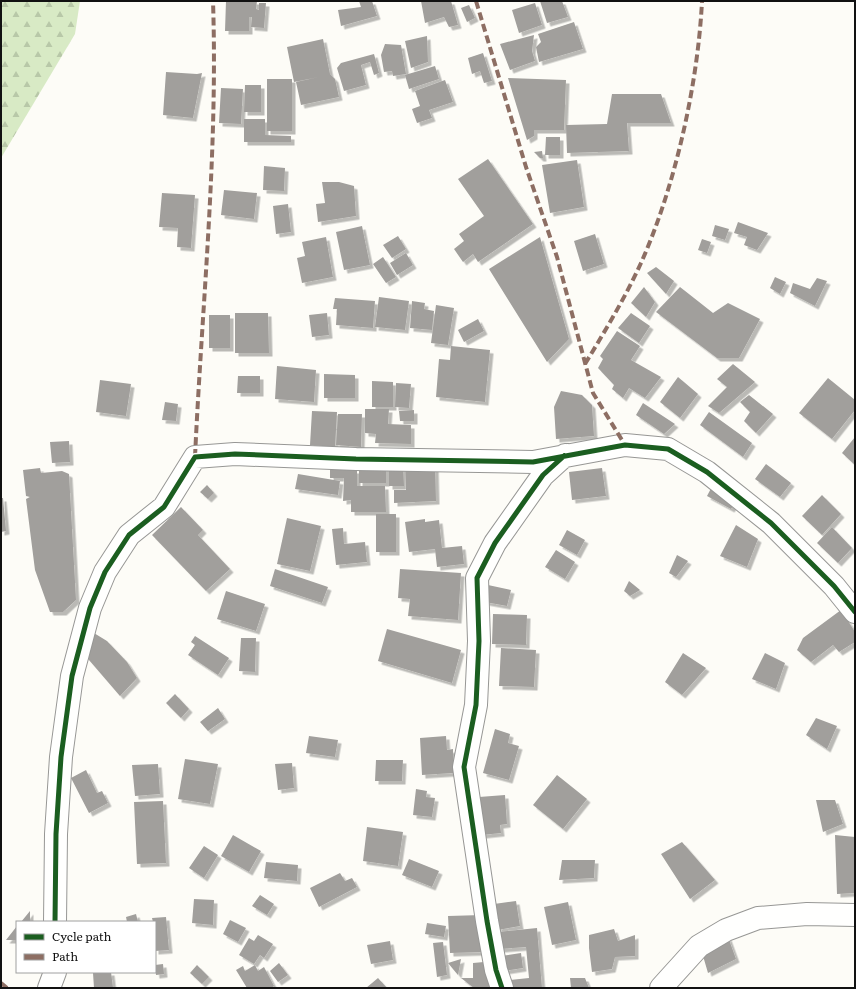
<svg xmlns="http://www.w3.org/2000/svg" width="856" height="989" viewBox="0 0 856 989" font-family="Literata,serif">
<defs>
<pattern id="forest-firs" width="22" height="20" patternUnits="userSpaceOnUse"><rect width="22" height="20" fill="#d8eac5"/><path d="M5 1l3.5 6h-7zM16 11l3.5 6h-7z" fill="#b8c8a8"/></pattern>
<filter id="shadow"><feDropShadow dx="3.5" dy="3.5" stdDeviation="0" flood-color="#0004"/></filter>
</defs>
<rect width="100%" height="100%" fill="#fdfcf7"/>
<path fill="url(#forest-firs)" d="M1,1h79l-5,33 -74,124z"/>
<path fill="#a19f9c" filter="url(#shadow)" d="M226,1h31l-1,8 3,1v-7h7l-2,25 -13,-1 1,-10h-3v14h-24z
M359,1h13l5,15 -36,10 -3,-16 23,-3z
M421,1h30l7,24 -9,2 -5,-10 -19,6z
M540,1h22l6,16 -21,6z
M535,3l7,22 -23,8 -7,-23z
M469,5l6,13 -8,4 -6,-14z
M574,22l9,27 -44,13 -3,-15 5,-5 -3,-8z
M534,35l-2,16 3,10 -25,9 -10,-26z
M427,36l1,26 -17,6 -6,-27z
M323,39l7,35 5,5 4,18 -38,8 -5,-23 23,-5 -25,5 -7,-35z
M385,44l16,1 5,29 -13,2 -1,-5 -8,1 -3,-17z
M483,53l9,28 -8,2 -4,-12 -8,3 -4,-16z
M374,54l5,19 -5,2 -4,-13 -9,3 5,20 -22,6 -7,-23 4,-5z
M435,66l4,13 -30,10 -4,-14z
M166,72l31,2 5,-1 -9,45 -30,-3z
M508,78l58,2 -2,50h-30v6l-7,4z
M267,79h25v52h-25z
M445,80l8,22 -24,8 3,8 -15,5 -5,-14 8,-3 -5,-15z
M245,85h16v27h-17z
M221,88l22,1 -2,35 -22,-1z
M612,94h49l10,29h-44l2,28 -62,2 -1,-28 41,-1z
M244,119h21v16l26,1v6h-47z
M546,137h14v18h-15z
M542,151l1,7h-3l-6,-6z
M488,159l45,65 -55,38 -5,-8 -10,8 -9,-13 10,-8 -5,-7 25,-18 -26,-37z
M577,160l7,47 -34,6 -8,-48z
M264,166l21,2 -1,23 -21,-1z
M322,182h17l15,4 2,30 -38,6 -2,-18 9,-1z
M224,190l33,3 -3,26 -33,-4z
M162,193l33,2 -4,53 -14,-1 1,-19 -19,-1z
M288,204l3,28 -15,2 -3,-28z
M738,222l30,11 -11,17 -13,-5 3,-8 -13,-4z
M715,225l14,4 -4,11 -13,-4z
M362,226l8,39 -26,5 -8,-38z
M595,234l9,30 -21,7 -9,-30z
M398,236l8,13 -14,9 -9,-13z
M326,237l7,40 -31,6 -5,-25 8,-2 -3,-14z
M540,237l29,102 -22,23 -58,-93z
M702,239l9,3 -4,11 -9,-3z
M406,253l7,12 -16,10 -7,-12z
M383,257l13,20 -10,6 -13,-19z
M656,267l18,14 -8,13 -19,-21z
M775,277l11,5 -6,12 -10,-6z
M817,278l10,3 -12,25 -25,-13 3,-10 17,6z
M644,287l11,15 -9,15 -15,-14z
M680,287l33,26 15,-10 32,16 -21,39h-22l-61,-46z
M379,297l30,4 -4,29 -30,-3z
M335,298l40,3 -2,27 -37,-3 1,-16h-4z
M412,301l13,2 -1,6 10,2 -2,19 -22,-2z
M436,305l18,3 -6,37 -17,-2z
M235,313h33l1,40h-34z
M327,313l2,22 -17,2 -3,-22z
M631,313l19,13 -11,17 -21,-15z
M209,315h21v33h-21z
M478,319l6,12 -20,11 -6,-12z
M617,331l23,15 -9,14 30,17 -16,21 -16,-10 -6,10 -11,-9 2,-4 -16,-17 5,-9 -3,-3z
M451,346l39,4 -5,52 -49,-5 3,-38 11,1z
M733,364l22,18 -36,31 -11,-7 19,-19 -10,-8z
M277,366l39,4 -2,32 -39,-3z
M324,374l31,1v23h-31z
M238,376h22v17h-23z
M678,377l20,17 -18,24 -20,-16z
M828,378l27,22v10l-23,29 -33,-26z
M100,380l31,4 -5,32 -30,-4z
M372,381l21,1v25h-21z
M396,383l15,1 -2,24 -14,-1z
M561,391l21,4 10,10 2,31 -38,3 -2,-32z
M749,395l24,19 -17,19 -12,-12 6,-9 -10,-10z
M165,402l13,2 -2,17 -14,-1z
M643,403l32,21 -11,10 -28,-19z
M365,409h24l-1,15 23,1v19l-36,-1 1,-9 -11,-1z
M414,410v11h-14l-1,-10z
M312,411l25,1 -2,35 -25,-2z
M709,412l43,31 -9,14 -43,-32z
M338,414h24l-1,33 -25,-2z
M855,437v28l-13,-12z
M69,441l1,21 -18,1 -2,-21z
M435,461l1,40 -42,2v-13h12l-1,-28z
M389,462h14l1,24h-15z
M386,463v20h-27v-14z
M330,464h20v6h7v16h28l1,26h-35v-12l-8,1 1,-23h-14z
M766,464l25,19 -11,14 -25,-18z
M40,468l1,5 21,-2 7,3 7,126 -13,12h-13l-15,-42 -9,-71 4,-2 -4,-1 -3,-26z
M602,468l4,28 -34,4 -3,-28z
M298,474l42,7 -2,14 -43,-6z
M716,479l21,21 -6,9 -24,-13z
M207,485l7,8 -6,6 -8,-7z
M822,495l19,19 -19,21 -20,-19z
M1,498h2l3,33 -5,1z
M181,507l22,23 -5,5 32,34 -24,22 -54,-56z
M376,514h20v38h-20z
M287,518l34,8 -11,45 -33,-7z
M425,519v3l14,-2 3,28 20,-2 2,18 -27,3 -2,-18 -26,3 -4,-30z
M736,525l22,14 -11,28 -27,-11z
M832,527l20,21 -14,15 -21,-20z
M343,528l1,16 21,-2 2,20 -31,3 -4,-36z
M567,530l18,10 -8,15 -18,-10z
M556,550l19,12 -10,17 -20,-12z
M677,555l11,6 -12,16 -7,-4z
M275,569l53,18 -6,16 -52,-17z
M400,569l61,4 -3,47 -50,-4 2,-17 -12,-1z
M629,581l11,9 -10,6 -6,-5z
M488,585l23,5 -4,16 -22,-4z
M226,591l39,13 -9,27 -39,-12z
M841,610l14,22v10l-16,10 -6,-7 -22,17 -14,-12 6,-12z
M493,614l34,1 -1,30 -34,-1z
M387,629l74,21 -9,33 -74,-22z
M89,630l18,11 20,21 10,16 -17,18 -37,-43z
M195,636l34,22 -11,17 -30,-20 7,-10 -4,-3z
M241,638h15l-1,34 -16,-1z
M501,648l35,2 -2,37 -35,-1z
M683,653l23,15 -24,27 -17,-13z
M765,653l20,10 -9,26 -24,-10z
M175,694l14,15 -8,9 -15,-15z
M218,708l7,11 -17,12 -8,-9z
M816,718l21,8 -10,23 -21,-14z
M495,729l15,5 -2,9 11,3 -10,34 -26,-7z
M309,736l29,4 -3,17 -29,-4z
M446,736l1,14 6,-1v24l-31,2 -2,-37z
M185,759l33,5 -8,40 -32,-5z
M376,760h27l-1,21h-27z
M292,763l2,25 -16,2 -3,-26z
M158,764l2,30 -25,2 -3,-31z
M86,770l11,23 5,-2 6,12 -19,10 -18,-35z
M557,775l30,24 -24,30 -30,-24z
M416,789l11,2 -1,6 9,1 -3,19 -19,-2z
M505,795l2,29 -7,1 1,8 -19,2 -3,-38z
M816,800h19l8,24 -20,8z
M163,801l3,62 -29,1 -3,-62z
M367,827l36,5 -5,34 -35,-5z
M233,835l28,16 -12,21 -28,-16z
M835,835l20,2v56l-18,1z
M682,842l33,38 -25,19 -29,-45z
M204,846l14,9 -14,23 -15,-10z
M409,859l30,12 -7,16 -30,-12z
M562,860h33l-1,18 -35,2z
M266,862l32,3 -1,16 -33,-3z
M340,873l5,8 7,-3 5,9 -38,20 -9,-19z
M260,895l14,9 -7,11 -15,-9z
M194,899l20,1 -1,25 -21,-2z
M516,901l4,25 -22,4 -4,-26z
M568,902l8,38 -24,5 -8,-38z
M30,911v11h-9z
M136,914l2,8h-11l-1,-5z
M482,915l1,37 -33,1 -2,-37z
M166,917l3,33 -14,1v-29h-2l-1,-4z
M230,920l16,8 -8,14 -15,-8z
M427,923l19,3 -2,11 -19,-3z
M17,926v14h-11z
M537,928l5,60h-32v-8l19,-2 -3,-31 -26,2 -2,-17z
M614,929l4,12 17,-6v21l-20,1 -3,12 -20,3 -3,-24v-13z
M258,935l15,9 -9,14 -4,-3 -6,9 -15,-9 10,-17 5,3z
M728,937l8,22 -28,14 -7,-24z
M390,941l3,19 -22,4 -4,-19z
M443,942l4,33 -10,2 -4,-34z
M521,953l2,15 -19,3 -3,-15z
M461,959l-3,16 -10,-12z
M484,962l7,26h-17l-13,-10h12v-15z
M279,963l9,12 -10,7 -8,-11z
M163,964l1,10 -8,1 -1,-10z
M197,965l12,12 -7,7 -12,-11z
M255,965l3,6 6,-4 10,19 -3,2h-24l-11,-18 7,-4 2,5z
M111,972l2,16h-19l-1,-15z
M378,978l9,10h-21z
M570,978h15l4,10h-18z"/>
<g fill="none" stroke-linecap="round" stroke-linejoin="round">
<g stroke="#979795" stroke-width="24">
<path id="minor" d="M55,922l1,-88 5,-77 11,-81 18,-68 15,-36 24,-37 35,-28 31,-50 40,-3 121,5 177,3 92,-17 43,4 39,23 64,51 63,63 21,26
M49,988l6,-16
M502,988l-6,-18 -9,-49 -23,-154 12,-62 3,-64 -2,-63 18,-35 48,-68 22,-20
M661,988l38,-42 27,-16 32,-12 49,-4 48,1"/>
</g>
<use href="#minor" stroke="#fffffe" stroke-width="22"/>
<path stroke="#8d6e63" stroke-width="4" stroke-dasharray="8 4" stroke-linecap="butt" d="M476,1l50,166 31,90 36,136 32,52
M585,364c20,-33 40,-66 56,-101 34,-76 57,-179 61,-262
M195,457c7,-152 23,-304 18,-456
M1,983l6,5"/>
<g stroke="#fff" stroke-width="8">
<path id="cycleway" d="M55,922l1,-88 5,-77 11,-81 18,-68 15,-36 24,-37 35,-28 31,-50 40,-3 121,5 177,3 92,-17 43,4 39,23 64,51 63,63 21,26
M502,988l-6,-18 -9,-49 -23,-154 12,-62 3,-64 -2,-63 18,-35 48,-68 21,-19"/>
</g>
<use href="#cycleway" stroke="#1b5e20" stroke-width="5"/>
</g>
<rect width="856" height="989" fill="none" stroke="#111111" stroke-width="4"/>
<rect x="16" y="921" width="140" height="52" fill="#ffffff" stroke="#a0a0a0"/>
<rect x="24" y="934" width="20" height="6" fill="#1b5e20" stroke="#a0a0a0"/>
<text x="52" y="941" font-size="12" fill="#111111">Cycle path</text>
<rect x="24" y="954" width="20" height="6" fill="#8d6e63" stroke="#a0a0a0"/>
<text x="52" y="961" font-size="12" fill="#111111">Path</text>
</svg>
